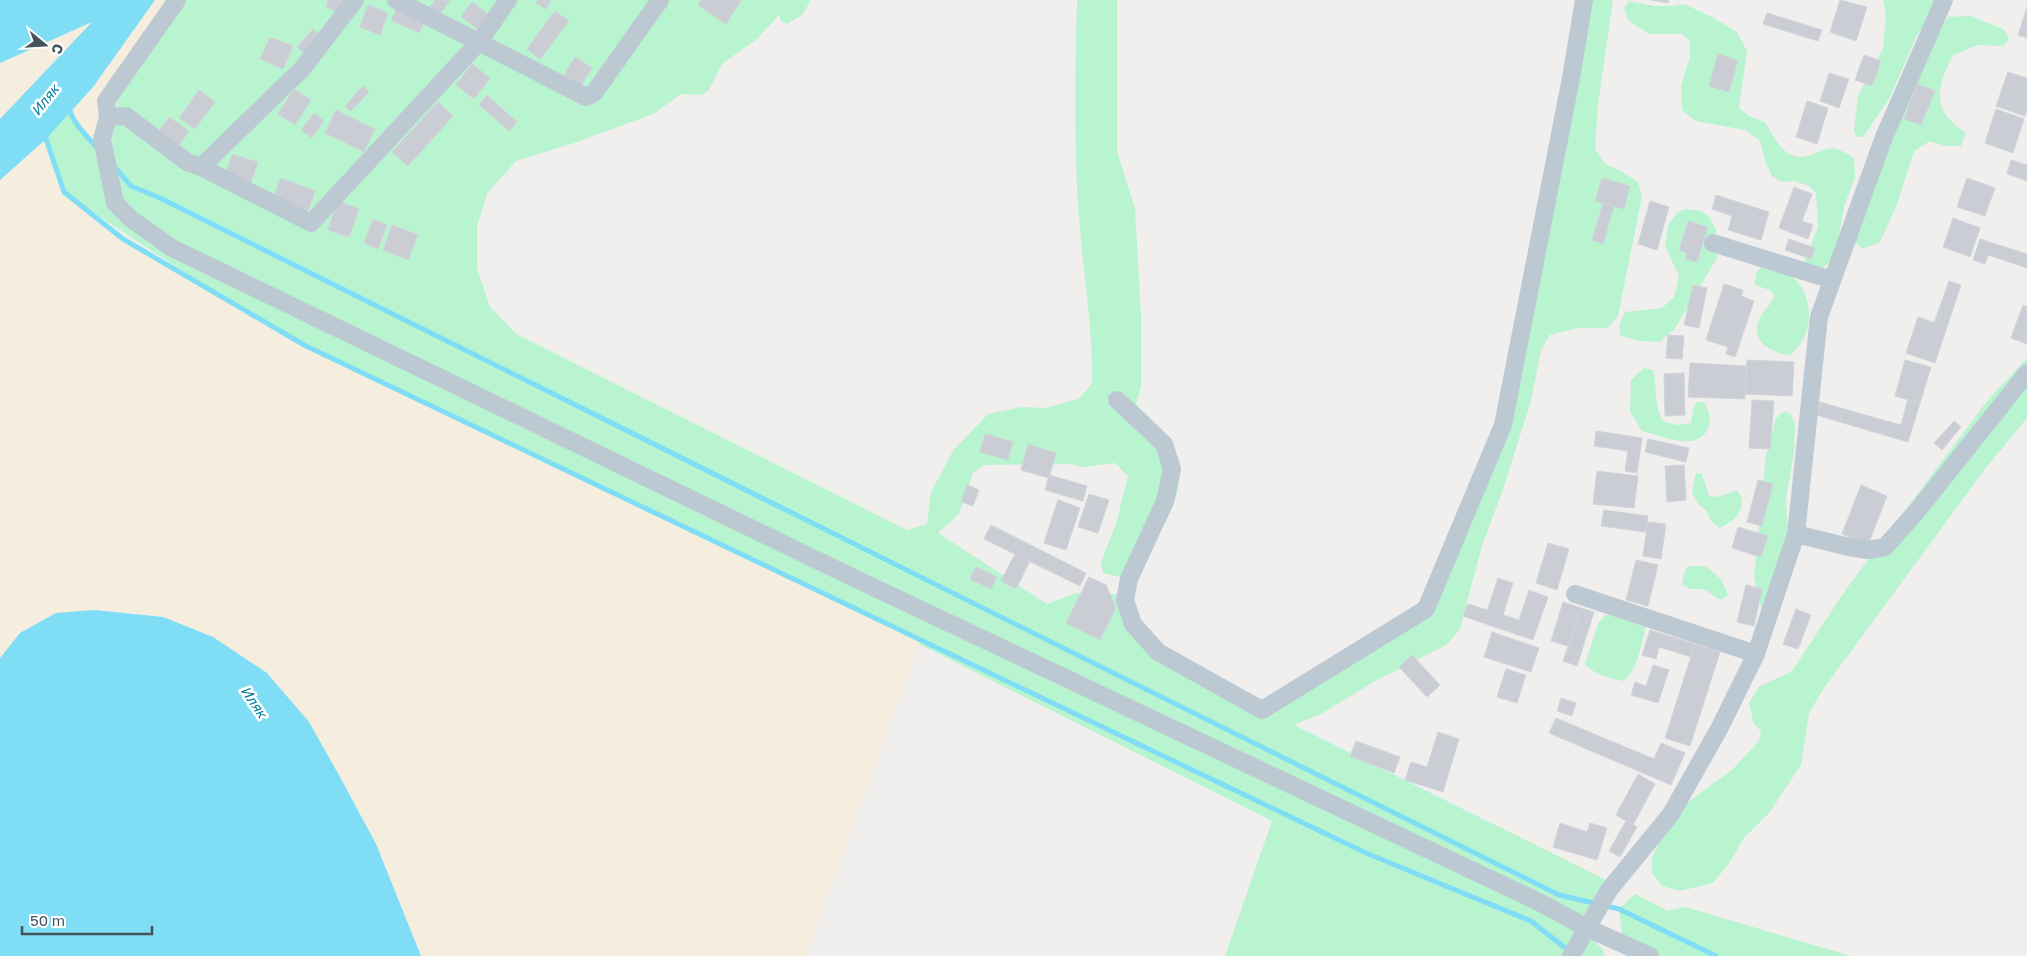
<svg xmlns="http://www.w3.org/2000/svg" width="2027" height="956" viewBox="0 0 2027 956" font-family="'Golos Text',sans-serif">
<rect width="100%" height="100%" fill="#f1eeee"/>
<path fill="#b7f4cf" d="M178,0h633l-9,15 -15,9 -6,-3 -2,-6 -22,24 -35,25 -13,26 -8,5 -20,-1 -28,20 -76,28 -61,19 -28,31 -11,34v42l13,39 26,27 391,196 20,-6 4,-32 22,-41 35,-37 33,-7 24,1 33,-9 14,-15c1,-60 -10,-119 -14,-178 -4,-69 -3,-137 -1,-206h40v151l18,58 6,107v71l-5,17c15,15 33,30 40,50 16,40 -25,94 -47,125l-26,-6 -2,-11 15,-38 12,-48 -13,-13 -31,4 -14,-3 -86,1 -11,8 -14,41 -21,19 109,71 29,-11 40,1 9,6 33,52 104,58 164,-101 77,-184 77,-425h33l-15,104 -3,45 10,15 16,7 17,11 4,14 -24,120 -10,12h-31l-27,7 -9,15 -10,51 -28,88 -22,60 -21,80 -14,16 -71,36 -54,33 -27,11 322,160 -32,47 19,17 1,7h-379l47,-135 -347,-174 -579,-282 -104,-55 -183,-120 -13,-52 27,-29 42,34 -3,-4 8,-60z
M1883,0h69l-5,9 -29,24 -29,66 -26,38h-6l-3,-6 4,-35 25,-47 3,-33z
M1629,1l25,5h19l11,-2 28,13 25,15 10,19 -8,57 10,8 17,7c8,16 20,39 41,33 10,-2 20,-10 30,-7 6,2 12,6 17,9l1,19 -11,30 -8,43 -9,15 -9,6 -14,-9 14,-35 -2,-34 -7,-7 -14,-5 -13,1 -10,-6 -6,-13 -6,-22 -15,-11 -49,-9 -14,-11 -1,-24 9,-29v-16l-8,-7h-33l-20,-13 -5,-13z
M1971,16l34,14 4,9 -6,7 -25,-1 -25,10c-17,34 -22,55 13,78l-5,13h-16l-15,-5 -16,10 -17,53 -17,38 -17,7 -9,-9 15,-44 65,-158 14,-21z
M1685,209l17,2 9,8 5,12 1,27 -43,72 -15,12 -20,-1 -18,-5 -2,-11 6,-13 37,-4 12,-11 5,-21 -14,-30 3,-21 9,-12z
M1763,265c8,3 20,4 26,9 27,19 26,62 1,81 -20,-2 -43,-16 -29,-39 4,-7 10,-12 14,-20l-5,-6 -15,-5 1,-12z
M2027,358v60l-42,51 -161,219 -15,25 -8,52 -31,47 -26,26 -15,25 -16,20 -33,8 -18,-5 -10,-13v-16l14,-28 21,-26 46,-34 26,-28 2,-10 -7,-7 -5,-21 10,-16 33,-16 55,-83 141,-188z
M1644,368l9,2c5,18 0,37 11,52l14,3 13,-2 3,-17 4,-4h6c5,8 8,17 4,26 -10,25 -47,8 -66,3l-12,-20 1,-31z
M1785,411l6,3 4,11 -1,28 -8,45 3,60 -27,53 -8,-35 12,-120 10,-38z
M1696,473l6,1 7,22 10,1 17,-7c10,7 6,22 -2,29 -4,4 -10,6 -14,9l-10,-8 -3,-9 -8,-6 -7,-13z
M1689,566h16l16,13 7,16 -7,5 -18,-11h-13l-8,-5 3,-14z
M1605,615h10l30,12v5c-5,15 -8,40 -22,49 -14,-3 -28,-6 -38,-17l13,-40z
M1635,894l33,17 17,-4 166,49h-226l-6,-47z"/>
<path fill="#f5eddd" d="M155,0h23l-58,79 -8,60 -8,11 -20,-17 -14,-21 23,-25z
M93,21l-82,88 -11,10v-56z
M46,139l18,53 59,47 181,106 616,296 -114,315h-385l-45,-112 -67,-122 -146,-105 -69,-7 -38,3 -36,20 -20,25v-478z"/>
<path fill="#7fddf6" d="M0,0h155l-62,87 -47,52 -46,41v-61l92,-97 -92,41z
M94,610l69,7 50,20 54,36 42,49 31,55 36,67 45,112h-421v-298l20,-25 36,-20z"/>
<g fill="none" stroke-linecap="round" stroke-linejoin="round">
<path stroke="#7fddf6" stroke-width="5" d="M69,107c3,16 19,30 29,42
M46,133v6l18,53 59,47 181,106 1062,508 165,68 38,30
M114,166l17,20 29,12 1399,697 60,14 97,47"/>
</g>
<path fill="#cacdd4" stroke="#d2d4db" d="M328,0h21l-6,14 -17,-7z
M435,0h15l-10,14 -10,-7z
M538,0h13l-5,9 -10,-6z
M701,0h38l2,1 -15,23 -28,-19z
M1651,0h18l-1,3z
M1840,0l27,7 -11,34 -26,-9z
M472,2l16,12 -10,15 -17,-12z
M368,5l20,8 -8,22 -20,-8z
M2027,7v31l-9,-3z
M397,8l28,12 -6,13 -28,-13z
M555,11l14,10 -29,38 -13,-10z
M1767,13l55,17 -4,11 -55,-17z
M313,29l9,8 -16,18 -9,-8z
M270,37l23,9 -10,23 -23,-10z
M1718,54l20,6 -9,32 -20,-6z
M1864,55l17,6 -9,25 -17,-6z
M575,57l17,11 -11,18 -17,-11z
M472,64l18,14 -16,21 -18,-14z
M2008,72l19,6v32l-2,6 -29,-10z
M1829,73l20,6 -10,29 -19,-7z
M1917,84l18,7 -14,34 -17,-6z
M363,86l6,6 -18,19 -6,-5z
M294,89l17,11 -16,25 -17,-11z
M199,90l16,12 -20,27 -16,-11z
M487,95l30,27 -8,9 -30,-26z
M1807,101l21,7 -11,36 -21,-7z
M438,102l15,14 -45,50 -16,-14z
M1996,109l28,10 -11,34 -28,-10z
M336,110l39,19 -11,23 -39,-19z
M314,113l10,8 -12,17 -11,-8z
M169,117l20,14 -12,17 -20,-14z
M232,154l26,8 -8,23 -25,-8z
M2011,160l16,5v16l-20,-7z
M281,178l34,13 -7,20 -35,-13z
M1602,178l28,8 -6,23 -29,-8z
M1967,178l28,10 -10,28 -28,-9z
M1794,187l18,7 -10,27 11,4 -5,14 -29,-11z
M1716,195l53,17 -8,28 -33,-10 4,-14 -20,-7z
M338,201l21,8 -10,28 -21,-7z
M1650,201l19,6 -12,43 -19,-6z
M1603,203l11,4 -11,37 -11,-4z
M1953,218l27,10 -10,29 -27,-10z
M373,219l14,6 -9,24 -14,-6z
M1688,221l20,6 -11,35 -12,-3 2,-6 -8,-3z
M392,225l26,10 -10,25 -25,-10z
M1789,239l26,9 -4,11 -26,-9z
M1980,239l47,15v14l-39,-13 -3,9 -12,-4z
M1949,281l12,4 -14,42 -13,-4z
M1724,284l19,6 -2,6 13,5 -19,56 -9,-3 2,-7 -22,-7z
M1693,285l14,3 -8,40 -15,-3z
M2023,305l4,2v37l-16,-6z
M1918,317l29,10 -12,36 -29,-10z
M1668,335l16,1 -2,23 -16,-1z
M1747,360l47,2 -2,34 -47,-2z
M1905,360l26,7 -11,36 -25,-7z
M1690,363l56,3 -1,33 -57,-2z
M1684,373l1,42 -20,1 -1,-42z
M1908,399l12,4 -12,39 -68,-20 4,-13 57,16z
M1752,400l22,1 -4,48 -21,-1z
M1820,402l24,7 -4,13 -23,-7z
M1954,421l7,6 -19,23 -8,-7z
M1596,431l46,7 -5,35 -12,-2 3,-20 -34,-5z
M985,434l28,8 -5,18 -28,-8z
M1648,439l41,9 -3,14 -41,-10z
M1028,444l28,9 -7,25 -28,-8z
M1684,465l2,35 -19,2 -2,-36z
M1597,471l41,5 -4,32 -41,-4z
M1049,475l38,11 -4,15 -38,-11z
M1758,480l15,4 -11,42 -15,-4z
M967,485l12,5 -6,16 -12,-4z
M1861,485l26,11 -19,49 -26,-11z
M1089,494l20,6 -11,33 -20,-6z
M1058,500l22,8 -14,42 -22,-7z
M1604,510l44,6 -2,16 -45,-6z
M1648,522l18,2 -5,35 -18,-3z
M991,525l95,48 -6,13 -96,-47z
M1738,527l30,9 -7,21 -29,-9z
M1548,543l21,6 -12,41 -21,-7z
M1015,554l15,7 -14,28 -15,-8z
M1636,560l22,5 -10,41 -22,-6z
M976,567l21,10 -6,12 -21,-10z
M1089,577l17,8 10,23 -16,32 -34,-17z
M1498,578l15,5 -10,32 16,5 10,-30 19,7 -15,43 -50,-17z
M1746,585l16,4 -8,37 -17,-4z
M1563,602l18,6 -13,38 -17,-5z
M1468,604l19,6 -4,13 -20,-7z
M1581,608l13,4 -17,54 -14,-5z
M1796,609l15,6 -13,34 -15,-5z
M1650,630l45,14 -4,13 -32,-10 -3,12 -14,-4z
M1492,632l47,16 -8,24 -47,-15z
M1695,644l25,8 -30,94 -25,-8z
M1412,655l28,30 -13,12 -28,-30z
M1653,665l16,5 -11,33 -27,-8 4,-13 11,4z
M1506,669l20,6 -9,28 -20,-6z
M1561,698l15,5 -4,13 -15,-5z
M1556,718l98,41 7,-16 24,10 -14,32 -122,-52z
M1438,732l21,7 -16,53 -38,-12 6,-18 16,5z
M1356,741l44,16 -6,16 -44,-17z
M1638,774l17,10 -22,41 -17,-10z
M1626,821l11,6 -17,30 -11,-6z
M1560,823l27,9 3,-9 17,5 -10,32 -44,-13z"/>
<g fill="none" stroke-linecap="round" stroke-linejoin="round">
<path stroke="#bdc9d2" stroke-width="18" d="M177,0l-71,101 2,16 -6,22 13,64 16,16 41,29 684,331 683,323 48,26 63,28
M396,0l190,97 8,-4 66,-93
M108,117l18,-1 61,46 14,5 101,-98 53,-69
M201,167l110,56 168,-181 29,-42
M1713,243l119,37
M1117,400l47,44 8,25 -7,32 -36,78 -4,21 8,24 25,28 104,58 164,-101 77,-184 68,-347 13,-78
M1796,534l23,-217 65,-180 60,-137
M1575,594l181,60
M1571,956l38,-66 62,-76 48,-85 37,-75 40,-120 53,13 18,3 18,-3 32,-36 110,-138"/>
</g>
<g text-anchor="middle" stroke-width="5" stroke-linejoin="round" paint-order="stroke">
<g font-size="14" font-style="italic" fill="#037c9d" stroke="#fff">
<text transform="translate(45 100) rotate(-51)" y="5">Иляк</text>
<text transform="translate(254 702) rotate(56)" y="5">Иляк</text>
</g>
</g>
<g transform="translate(45 45) rotate(108)" stroke="#ffffff" stroke-width="4" paint-order="stroke">
<path d="M0-4L9 19L0 12L-9 19Z" fill="#44525e"/>
<text y="-8" font-size="14" font-weight="bold" text-anchor="middle" fill="#44525e">С</text>
</g>
<path d="M22 926v8h130v-8" fill="none" stroke="#44525e" stroke-width="2.5"/>
<text x="30" y="926" font-size="15" fill="#44525e" stroke="#ffffff" stroke-width="4" paint-order="stroke">50 m</text>
</svg>
